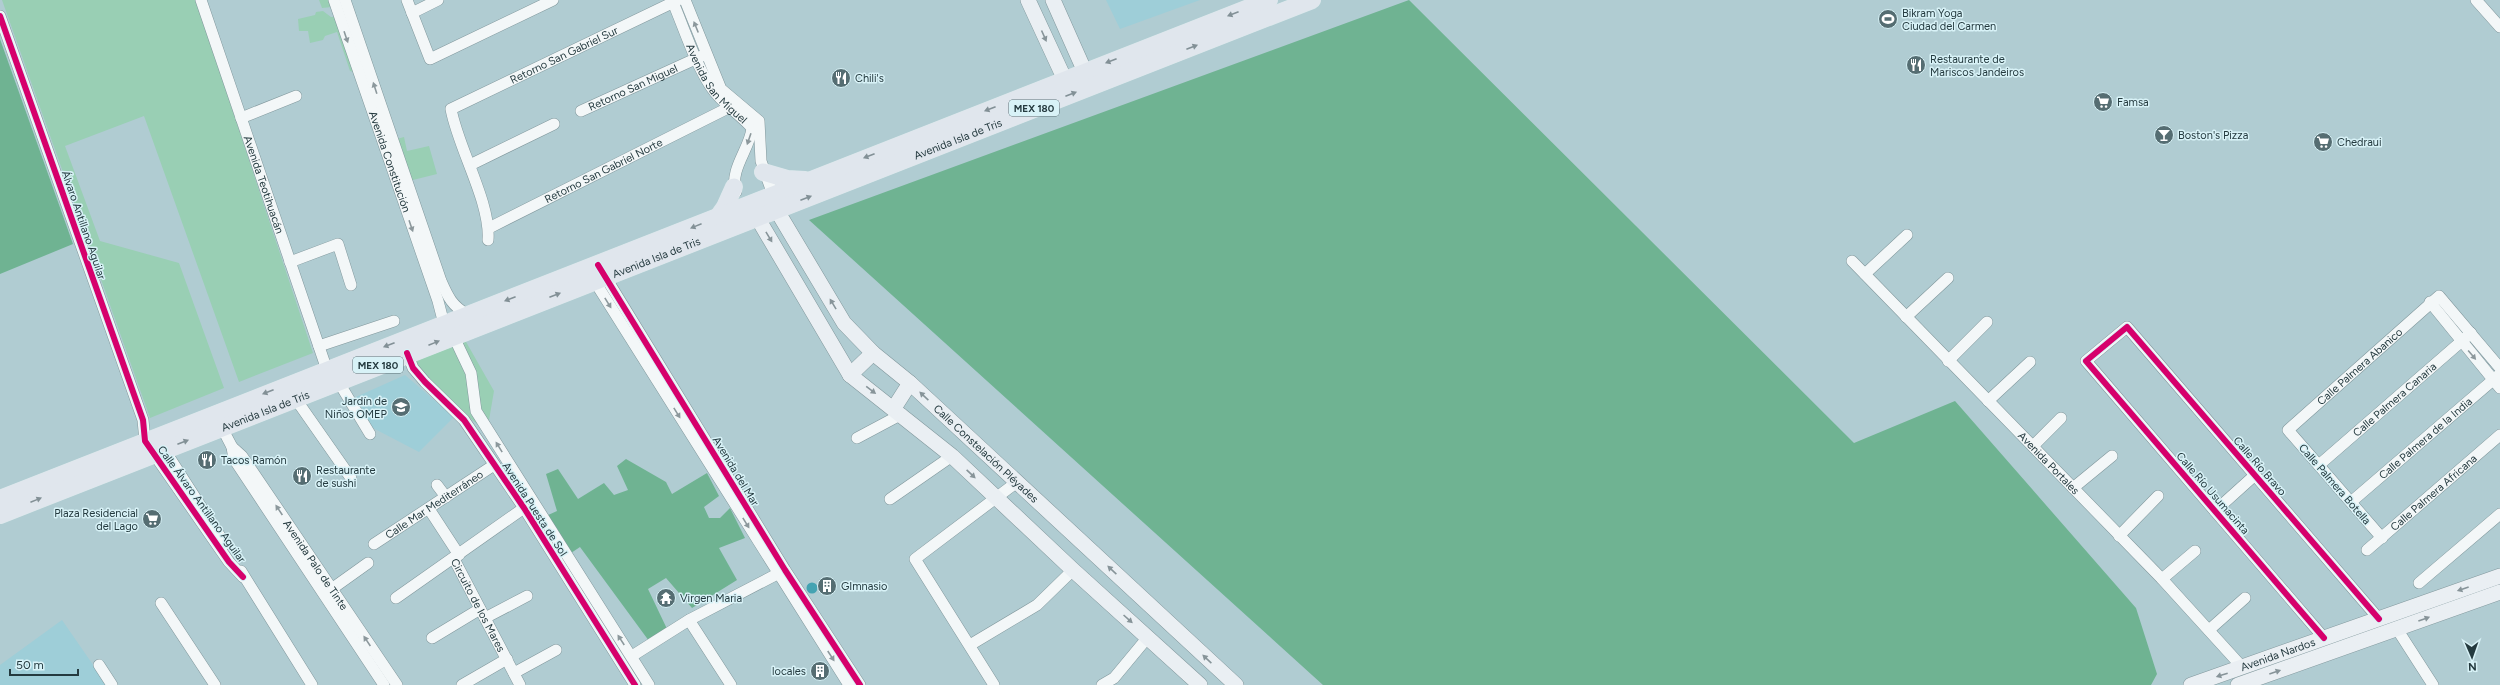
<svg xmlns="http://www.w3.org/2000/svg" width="2500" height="685" viewBox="0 0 2500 685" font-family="Figtree,sans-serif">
<rect width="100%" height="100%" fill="#b0ccd2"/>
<path fill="#9eced8" d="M1106,0h94l-80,29z
M405,375l49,42 -35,35 -48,-25 -15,-30z
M62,620l45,65h-107v-20z"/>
<path fill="#99cfb4" d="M2,0h194l117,353 -74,29 -95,-266 -79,30 35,95 79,22 45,125 -74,30z
M319,0h10l3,7 -10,1z
M323,11l8,6h5l18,55 -4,-1 -13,-39 -12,4 -2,4 -13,3 -2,-12h-9l-1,-12 17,-4 1,-3z
M404,137l3,14 22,-5 8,28 -28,7 -16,-41z
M461,333l33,58 -7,41 -91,-74z"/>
<path fill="#6fb392" d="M1409,0l445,443 101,-42 181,207 21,66 -6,11h-828l-514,-465z
M0,39l73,205 -73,30z
M626,459l40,23 6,12 35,-21 12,23 -15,11 5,11h11l10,-10 15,30 -26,10 18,32 -45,28 -26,-30 -18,11 20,42 -19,10 -69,-94 -9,6 -25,-37 11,-5 -11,-37 12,-5 20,30 26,-16 10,12 14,-5 -11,-24z"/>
<path fill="#44a3b2" d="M806.5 588a5.5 5.5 0 1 1 11 0a5.5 5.5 0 1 1-11 0Z"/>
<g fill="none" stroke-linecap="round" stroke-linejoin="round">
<g stroke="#80979c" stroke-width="12">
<g id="street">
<path id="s1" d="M201,0l126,370"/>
<path id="s2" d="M334,0l104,301 6,23"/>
<path d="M345,0l96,281c7,16 11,25 27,34"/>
<path d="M407,0l23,59 123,-59"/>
<path id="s3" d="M672,0c12,28 22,61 39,87 12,18 27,25 41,41 -2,21 -23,41 -16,64"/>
<path d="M685,0l36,89 38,32 2,40 12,34"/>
<path d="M2476,0l24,27"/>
<path d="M412,13l26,-13"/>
<path d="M0,16l143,404 2,21 84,121 14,15"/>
<path id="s4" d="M581,111l123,-56"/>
<path d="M241,118l55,-22"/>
<path d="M470,165l84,-41"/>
<path id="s5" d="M489,228l239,-120"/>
<path id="s6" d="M488,240c3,-37 -30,-92 -37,-131l227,-109"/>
<path id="s7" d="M1852,261l310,318 81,89"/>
<path d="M290,262l48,-18 13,41"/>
<path d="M603,273l182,297 75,115"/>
<path d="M1865,274l42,-39"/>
<path d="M592,277l257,408"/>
<path d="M2430,302l70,86"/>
<path d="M1906,317l42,-39"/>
<path d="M453,335l18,38 5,38 173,274"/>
<path d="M319,346l75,-25"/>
<path d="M407,353l6,15 12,14 39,38 60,88 111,177"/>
<path d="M1948,361l39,-39"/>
<path d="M338,381l32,53"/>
<path d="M295,398l56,80"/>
<path d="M1988,401l42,-39"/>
<path d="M219,422l13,25 2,12 150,226"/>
<path d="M857,438l45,-24"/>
<path d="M162,446l63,98"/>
<path d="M2033,446l28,-28"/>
<path id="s8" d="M232,447l10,9 155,229"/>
<path id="s9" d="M2319,465l152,-132"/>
<path d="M437,485l9,12"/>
<path d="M2073,488l39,-32"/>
<path d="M890,499l62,-43"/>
<path id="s10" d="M2351,502l149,-128"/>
<path d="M429,509l30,46"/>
<path d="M2215,511l40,-36"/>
<path d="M2119,536l39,-40"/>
<path id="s11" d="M2382,538l-94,-108 151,-134 61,72"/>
<path id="s12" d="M374,544l120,-79"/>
<path id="s13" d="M2367,550l133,-115"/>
<path id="s14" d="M454,559l66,126"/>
<path d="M241,571l71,114"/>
<path d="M2162,579l33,-28"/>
<path d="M2419,583l81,-69"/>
<path d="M326,593l42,-30"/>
<path d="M396,598l128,-90"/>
<path d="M161,603l54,82"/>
<path d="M485,618l42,-22"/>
<path d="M689,620l42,65"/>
<path d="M2397,629l36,56"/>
<path d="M2209,630l36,-32"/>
<path d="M432,638l48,-29"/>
<path d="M2324,638l-238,-277 41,-34 252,292"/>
<path d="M970,645l67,-40 36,-35"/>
<path d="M632,656l57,-36 94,-49"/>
<path d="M99,665l13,20"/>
<path d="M514,673l42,-23"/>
<path d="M462,685l45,-26"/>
<path d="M994,685l-79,-126 102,-77"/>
<path d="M1102,685l12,-7 34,-41"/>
</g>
</g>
<g stroke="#80979c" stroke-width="16">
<g id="secondary">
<path d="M1028,0l37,80"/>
<path d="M1053,0l32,72"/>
<path id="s15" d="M774,199l2,10 68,114 29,30 37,30 326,302"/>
<path d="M749,210l8,7 93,158 102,81 121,114 127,115"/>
<path d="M850,375l23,-22"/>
<path d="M894,408l16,-25"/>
<path id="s16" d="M2191,685l309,-109"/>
<path d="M2238,685l262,-93"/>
</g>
</g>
<g stroke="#dbe8eb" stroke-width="18">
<g id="primary">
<path d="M763,172l24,7 18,1"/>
<path d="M718,217l7,-10 9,-20"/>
<path d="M0,499l1269,-499"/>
<path id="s17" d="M0,515l1312,-515"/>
</g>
</g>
<use href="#street" stroke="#f3f7f8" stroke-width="11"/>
<use href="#secondary" stroke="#eaeff3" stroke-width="15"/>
<use href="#primary" stroke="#e0e6ed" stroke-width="17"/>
<g stroke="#d8f2f7" stroke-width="8">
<path id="cycleway" d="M0,16l143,404 2,21 84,121 14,15
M598,265l187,305 75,115
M407,353l6,15 12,14 39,38 60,88 111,177
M2324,638l-238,-277 41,-34 252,292"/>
</g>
<use href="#cycleway" stroke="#d6006c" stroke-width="6"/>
</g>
<defs><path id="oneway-solid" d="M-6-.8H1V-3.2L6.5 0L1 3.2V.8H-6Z"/></defs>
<g fill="#829096">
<use href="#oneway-solid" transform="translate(1233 14) rotate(159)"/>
<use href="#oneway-solid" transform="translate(1192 47) rotate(-21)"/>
<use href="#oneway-solid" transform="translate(1111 61) rotate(159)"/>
<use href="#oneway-solid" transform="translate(1071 94) rotate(-21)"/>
<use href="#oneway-solid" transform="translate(990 109) rotate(159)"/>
<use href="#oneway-solid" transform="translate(869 156) rotate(159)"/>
<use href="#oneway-solid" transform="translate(806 198) rotate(-21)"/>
<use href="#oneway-solid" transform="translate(696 226) rotate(158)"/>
<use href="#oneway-solid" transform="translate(555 295) rotate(-21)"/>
<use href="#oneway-solid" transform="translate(510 299) rotate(159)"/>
<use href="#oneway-solid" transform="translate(434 343) rotate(-22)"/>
<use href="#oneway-solid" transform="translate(389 345) rotate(159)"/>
<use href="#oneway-solid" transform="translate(268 392) rotate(159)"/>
<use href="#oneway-solid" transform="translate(183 442) rotate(-21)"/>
<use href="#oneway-solid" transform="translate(36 500) rotate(-22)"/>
</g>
<g fill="#8c989c">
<use href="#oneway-solid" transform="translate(696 27) rotate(-112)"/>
<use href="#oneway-solid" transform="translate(346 37) rotate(71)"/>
<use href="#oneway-solid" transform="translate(375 88) rotate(-108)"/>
<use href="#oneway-solid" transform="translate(749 139) rotate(109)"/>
<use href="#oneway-solid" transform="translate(411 226) rotate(71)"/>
<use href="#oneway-solid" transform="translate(608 303) rotate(58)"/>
<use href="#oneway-solid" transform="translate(2472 355) rotate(50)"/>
<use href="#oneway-solid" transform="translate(677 413) rotate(58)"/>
<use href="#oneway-solid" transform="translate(499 447) rotate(-122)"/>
<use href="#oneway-solid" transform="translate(279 510) rotate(-124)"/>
<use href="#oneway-solid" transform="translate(746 523) rotate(58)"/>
<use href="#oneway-solid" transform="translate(621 640) rotate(-123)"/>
<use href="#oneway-solid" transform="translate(367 641) rotate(-124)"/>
<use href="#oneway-solid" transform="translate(831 656) rotate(57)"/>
</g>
<g fill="#879499">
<use href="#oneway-solid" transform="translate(1044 36) rotate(66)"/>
<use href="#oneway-solid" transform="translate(769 237) rotate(59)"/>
<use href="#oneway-solid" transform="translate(833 304) rotate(-121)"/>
<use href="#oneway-solid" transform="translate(871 390) rotate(37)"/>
<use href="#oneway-solid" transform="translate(924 396) rotate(-137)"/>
<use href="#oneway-solid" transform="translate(971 474) rotate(43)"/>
<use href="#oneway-solid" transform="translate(1112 570) rotate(-137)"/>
<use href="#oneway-solid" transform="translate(2463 589) rotate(161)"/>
<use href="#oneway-solid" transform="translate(1128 619) rotate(42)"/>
<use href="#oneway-solid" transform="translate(2424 619) rotate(-20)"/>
<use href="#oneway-solid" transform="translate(1207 659) rotate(-137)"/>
<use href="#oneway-solid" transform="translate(2275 672) rotate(-19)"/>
<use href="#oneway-solid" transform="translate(2222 675) rotate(162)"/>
</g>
<defs>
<g id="stadium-disc" transform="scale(1)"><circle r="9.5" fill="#556d72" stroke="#d8f2f7"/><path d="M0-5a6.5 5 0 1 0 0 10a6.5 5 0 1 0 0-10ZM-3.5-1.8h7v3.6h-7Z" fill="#fff"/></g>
<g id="restaurant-disc" transform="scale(1)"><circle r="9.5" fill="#556d72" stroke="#d8f2f7"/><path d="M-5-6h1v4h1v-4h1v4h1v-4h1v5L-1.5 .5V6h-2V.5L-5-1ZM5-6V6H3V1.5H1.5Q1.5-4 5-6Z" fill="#fff"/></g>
<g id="supermarket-disc" transform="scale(1)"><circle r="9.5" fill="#556d72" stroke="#d8f2f7"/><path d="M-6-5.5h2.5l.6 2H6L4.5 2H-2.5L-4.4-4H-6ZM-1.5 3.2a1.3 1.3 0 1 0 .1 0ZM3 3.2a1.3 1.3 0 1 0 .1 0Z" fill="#fff"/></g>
<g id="bar-disc" transform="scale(1)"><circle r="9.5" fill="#556d72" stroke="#d8f2f7"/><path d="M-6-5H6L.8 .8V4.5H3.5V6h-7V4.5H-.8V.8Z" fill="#fff"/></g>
<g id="school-disc" transform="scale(1)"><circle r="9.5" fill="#556d72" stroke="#d8f2f7"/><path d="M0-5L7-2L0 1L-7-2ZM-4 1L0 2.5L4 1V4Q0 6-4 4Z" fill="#fff"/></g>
<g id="building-disc" transform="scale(1)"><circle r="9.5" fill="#556d72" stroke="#d8f2f7"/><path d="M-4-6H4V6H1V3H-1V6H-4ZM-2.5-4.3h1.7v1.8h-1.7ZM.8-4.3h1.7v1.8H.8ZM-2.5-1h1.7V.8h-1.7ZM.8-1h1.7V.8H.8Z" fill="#fff"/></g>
<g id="temple-disc" transform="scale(1)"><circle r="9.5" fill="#556d72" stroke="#d8f2f7"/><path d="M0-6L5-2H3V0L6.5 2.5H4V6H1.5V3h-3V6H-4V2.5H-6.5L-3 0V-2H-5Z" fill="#fff"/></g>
</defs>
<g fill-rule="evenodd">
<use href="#stadium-disc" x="1888" y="19"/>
<use href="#restaurant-disc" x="1916" y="65"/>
<use href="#restaurant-disc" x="841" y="78"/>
<use href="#supermarket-disc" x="2103" y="102"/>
<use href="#bar-disc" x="2164" y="135"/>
<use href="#supermarket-disc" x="2323" y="142"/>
<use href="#school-disc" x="401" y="407"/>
<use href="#restaurant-disc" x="207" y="460"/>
<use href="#restaurant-disc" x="302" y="476"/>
<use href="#supermarket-disc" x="152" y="519"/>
<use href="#building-disc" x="827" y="586"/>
<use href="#temple-disc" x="666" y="598"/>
<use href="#building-disc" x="820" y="671"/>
</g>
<g text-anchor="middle" stroke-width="3" stroke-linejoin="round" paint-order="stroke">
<g fill="#d8f2f7" stroke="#5a7176" stroke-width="1">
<rect x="1009" y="100" width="50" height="16" rx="3"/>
<rect x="353" y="357" width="50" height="16" rx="3"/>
</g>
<g font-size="10" font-weight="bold" fill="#243a3f">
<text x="1034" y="112">MEX 180</text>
<text x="378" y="369">MEX 180</text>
</g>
<g font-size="11" fill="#243a3f" stroke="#d8f2f7" text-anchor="start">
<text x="1902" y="17">Bikram Yoga<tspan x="1902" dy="13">Ciudad del Carmen</tspan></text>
<text x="1930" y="63">Restaurante de<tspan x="1930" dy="13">Mariscos Jandeiros</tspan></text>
<text x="855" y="82">Chili's</text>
<text x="2117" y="106">Famsa</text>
<text x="2178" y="139">Boston's Pizza</text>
<text x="2337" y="146">Chedraui</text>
<text x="387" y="405" text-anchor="end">Jardín de<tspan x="387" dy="13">Niños OMEP</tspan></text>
<text x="221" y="464">Tacos Ramón</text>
<text x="316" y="474">Restaurante<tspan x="316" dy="13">de sushi</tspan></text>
<text x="138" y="517" text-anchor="end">Plaza Residencial<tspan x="138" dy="13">del Lago</tspan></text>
<text x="841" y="590">GImnasio</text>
<text x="680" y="602">Virgen Maria</text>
<text x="806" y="675" text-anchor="end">locales</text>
</g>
<g font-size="11" fill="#243a3f" stroke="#d8f2f7">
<text dy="4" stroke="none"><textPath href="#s6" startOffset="262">Retorno San Gabriel Sur</textPath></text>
<text dy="4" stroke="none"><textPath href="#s3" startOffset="96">Avenida San Miguel</textPath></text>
<text dy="4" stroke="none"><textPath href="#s4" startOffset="57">Retorno San Miguel</textPath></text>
<text dy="4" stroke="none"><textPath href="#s17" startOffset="1029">Avenida Isla de Tris</textPath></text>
<text dy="4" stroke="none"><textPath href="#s2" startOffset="171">Avenida Constitución</textPath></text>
<text dy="4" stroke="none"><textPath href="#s5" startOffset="128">Retorno San Gabriel Norte</textPath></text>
<text dy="4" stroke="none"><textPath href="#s1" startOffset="195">Avenida Teotihuacán</textPath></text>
<text transform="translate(84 225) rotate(71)" y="4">Álvaro Antillano Aguilar</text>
<text dy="4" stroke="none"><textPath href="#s17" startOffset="705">Avenida Isla de Tris</textPath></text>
<text dy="4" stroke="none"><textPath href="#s11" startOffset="239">Calle Palmera Abanico</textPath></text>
<text dy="4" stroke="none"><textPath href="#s9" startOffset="100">Calle Palmera Canaria</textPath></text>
<text dy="4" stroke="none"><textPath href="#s17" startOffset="285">Avenida Isla de Tris</textPath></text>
<text dy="4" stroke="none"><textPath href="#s10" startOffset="98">Calle Palmera de la India</textPath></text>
<text dy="4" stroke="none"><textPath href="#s15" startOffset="336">Calle Constelación Pléyades</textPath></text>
<text dy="4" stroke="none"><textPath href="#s7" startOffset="282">Avenida Portales</textPath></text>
<text transform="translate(2260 466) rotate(49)" y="4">Calle Río Bravo</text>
<text transform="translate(736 471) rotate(59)" y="4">Avenida del Mar</text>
<text transform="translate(2335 484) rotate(49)" y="4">Calle Palmera Botella</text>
<text transform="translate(2213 493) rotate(49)" y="4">Calle Río Usumacinta</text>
<text dy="4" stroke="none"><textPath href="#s13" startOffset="88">Calle Palmera Africana</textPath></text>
<text transform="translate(202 504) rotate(54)" y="4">Calle Álvaro Antillano Aguilar</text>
<text dy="4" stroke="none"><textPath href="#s12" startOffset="72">Calle Mar Mediterráneo</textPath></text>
<text transform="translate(535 509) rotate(57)" y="4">Avenida Puesta de Sol</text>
<text dy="4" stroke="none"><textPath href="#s8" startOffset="145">Avenida Palo de Tinte</textPath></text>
<text dy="4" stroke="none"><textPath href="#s14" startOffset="52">Circuito de los Mares</textPath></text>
<text dy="4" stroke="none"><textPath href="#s16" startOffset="92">Avenida Nardos</textPath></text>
</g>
</g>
<g transform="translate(2472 657) rotate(178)" stroke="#d8f2f7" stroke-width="3" paint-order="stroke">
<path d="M0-3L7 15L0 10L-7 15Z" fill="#243a3f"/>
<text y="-6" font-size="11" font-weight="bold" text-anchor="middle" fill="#243a3f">N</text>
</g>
<path d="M10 669v6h68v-6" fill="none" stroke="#243a3f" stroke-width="2"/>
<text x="16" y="669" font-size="12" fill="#243a3f" stroke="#d8f2f7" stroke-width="3" paint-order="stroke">50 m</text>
</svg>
